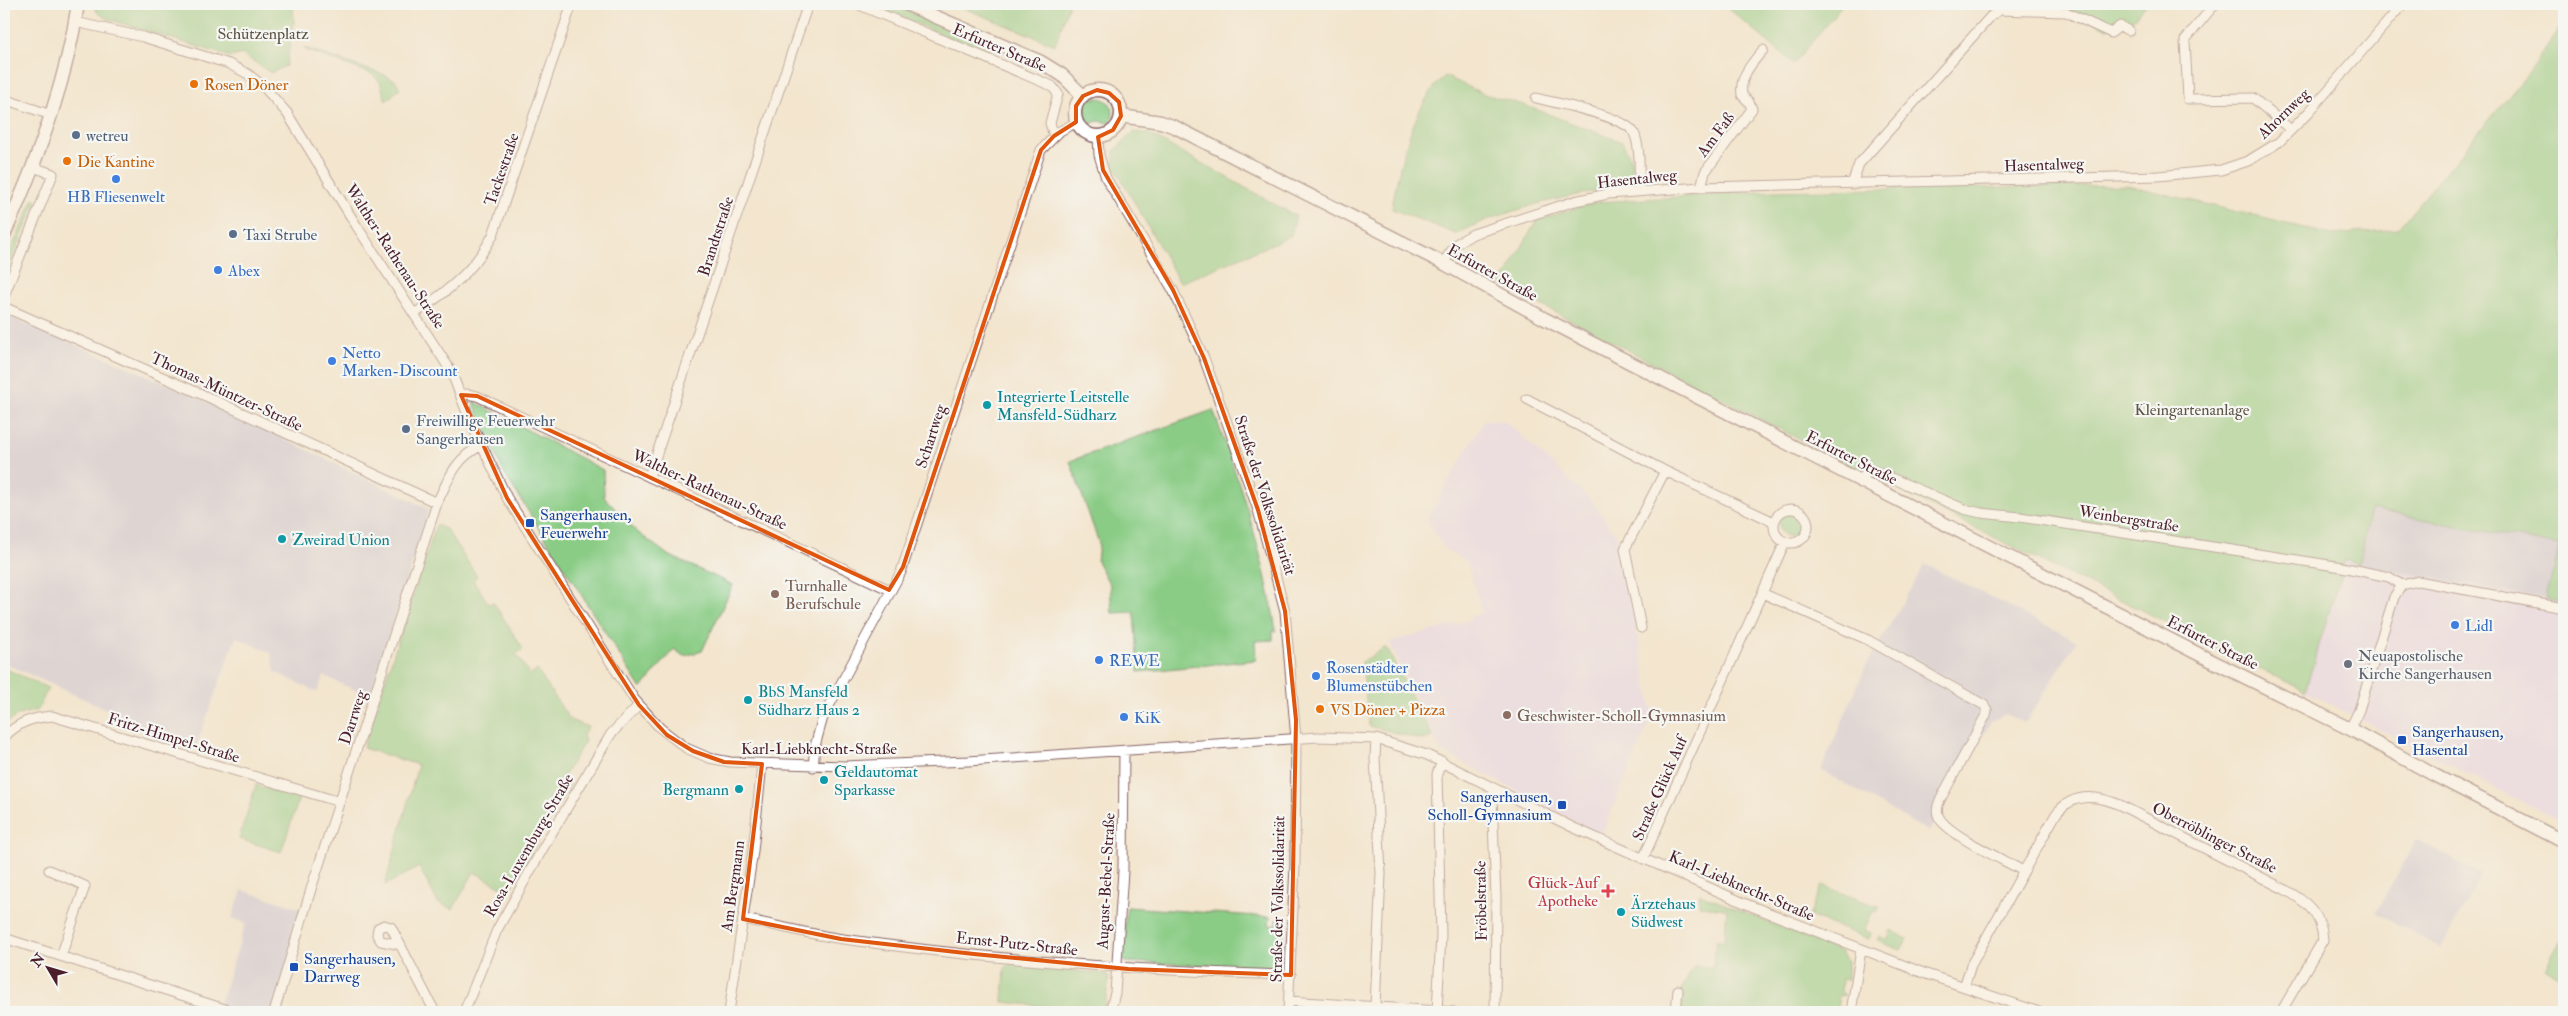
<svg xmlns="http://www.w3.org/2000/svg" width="2568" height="1016" viewBox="0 0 2568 1016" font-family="'IM FELL Double Pica',serif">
<rect width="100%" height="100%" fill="#f6f6f2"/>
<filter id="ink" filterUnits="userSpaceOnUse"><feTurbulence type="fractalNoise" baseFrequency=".02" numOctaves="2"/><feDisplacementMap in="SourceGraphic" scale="10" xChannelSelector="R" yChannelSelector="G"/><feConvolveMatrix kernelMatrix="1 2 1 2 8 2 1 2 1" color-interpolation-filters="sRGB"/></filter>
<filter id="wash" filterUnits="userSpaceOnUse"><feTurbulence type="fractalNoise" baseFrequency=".0096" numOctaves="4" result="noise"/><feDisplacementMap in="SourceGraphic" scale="20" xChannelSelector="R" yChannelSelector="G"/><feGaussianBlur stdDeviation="1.12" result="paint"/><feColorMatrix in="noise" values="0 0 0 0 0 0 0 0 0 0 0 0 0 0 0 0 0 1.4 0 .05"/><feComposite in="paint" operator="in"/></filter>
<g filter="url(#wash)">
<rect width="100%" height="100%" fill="#f3e5ce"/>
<path fill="#e4d3f1" d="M1484,420l21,1 87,80 26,37 35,176 -52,122 -161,-86 -51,-108 82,-22 -1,-3 12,-4 -15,-52 -23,-12 -17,-30z
M2345,560l219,43v220l-259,-132z"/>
<path fill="#c6c0d9" d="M6,315l189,81 234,113 -59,188 -46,-21 -7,16 -42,-20 -4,-19 -35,-16 -41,112 -191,-86v-343z
M2370,509l189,37 -13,53 -187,-35z
M1925,564l152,77 -52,82 -20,-9 -14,8 -62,110 -108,-62 45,-104z
M2417,839l64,36 -40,73 -65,-35z
M242,890l63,20 -31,102h-57l29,-89 -14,-5z"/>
<path fill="#8acc85" stroke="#6a7658" d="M93,4h200l1,20 -8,42 -15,7 -29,-19 -11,3 -123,-38 -10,-6z
M871,4h21l63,27 37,20 -2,4z
M954,4h115l-14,41z
M1723,4h120l-49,60z
M2024,4h123l-19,21 -9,-4 -11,8 -39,-19z
M2564,22v581l-18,-4 13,-53 -188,-37 -12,55 -14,-4 -40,131 -447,-221 -357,-186 36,-64 61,-18 175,-11 355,-6 204,50 66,-6 128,-153z
M304,48l81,27 10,5 5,8 -14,13 -6,-19 -8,-8 -68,-25z
M1445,76l39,18 40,11 98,37c9,16 14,25 5,42l-91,20 -52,17 -28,13 -64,-25c6,-40 21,-106 53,-133z
M1097,98c14,1 20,13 13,25l-12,-2 -11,4 -4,-9 1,-10 7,-7z
M1134,132l15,2 147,82 -5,20 -111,47 -66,-117v-15z
M34,198l3,2 -33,79v-13z
M473,401l130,69 1,27 33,35 31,23 65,30 -31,66 -18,5 -10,-7 -33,40 -137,-216z
M1213,410c27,73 51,144 63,221h-3v9l-18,1 1,19 -118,12 -4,-60 -22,1 -2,-28 -13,-24 2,-18 -29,-82z
M1779 524a13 13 0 1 1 26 0a13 13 0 1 1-26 0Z
M436,525l10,4 31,47 -4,4 16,24 4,-2 30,47 -7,5 14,21 7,-5 33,50 18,7 -5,8 2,6 -22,37 8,6 -62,107 -35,-19 -21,37 -15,-6 -19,-36 -34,18 33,-120 -55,-17z
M1386,647l47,90 -10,3 -54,-14 -7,-64z
M4,668l44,20 -10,22 -20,5 -14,10z
M256,785l43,14 -18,53 -42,-13z
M1822,885l48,19 10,2 -3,6 -4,-1 -9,19 7,3 -2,6 -60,-23z
M1700,894l141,58 6,9v18h-5l-1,13 4,3 -6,1 -3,16h-158l2,-20 14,-26 19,2 3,-28h8l3,-31 -28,-3z
M1127,907l143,10 -1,8 7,1 2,-9 6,1 -2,45 -3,5 -154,-6 -4,-7z
M1891,930l16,9 -6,11 -24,-9 2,-5 8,4z
M2564,934v45l-19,-11z
M1009,964l98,10 2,5 -5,31 -1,2 -100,-10 2,-34z"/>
</g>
<g filter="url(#ink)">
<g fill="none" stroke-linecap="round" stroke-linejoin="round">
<g stroke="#856464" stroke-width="11">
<path id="street" d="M857,4l195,82 6,8 -8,29 4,13
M2215,4l-30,36 3,59 65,-1 38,32
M2388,4l9,7
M75,22l68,15 86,27 19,10 16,13 23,26 69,112 95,146 20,52 36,75 127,201 26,29 26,20 23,10 21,4 114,4 124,-5 350,-24 58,2 51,16 145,72 179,79 175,68 113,38
M1536,98c19,5 90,18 98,35 7,15 5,41 5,58
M4,99l47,16
M1098,136l1,19 7,23 67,112 31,68 54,152 27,101 11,128 -1,127 -7,146
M1852,184l7,-20 132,-148 8,-6 67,2 45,21 9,-7 9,5
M1701,187l4,-15 47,-63 -3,-7 -7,-7c-3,-18 10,-32 21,-45
M1443,263l13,-19 17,-10 102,-33 33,-7 93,-7 457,-11 63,-6 27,-9 31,-19 30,-30 94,-108
M4,296l49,-122 -20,-7
M4,307l206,91 227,105
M414,314c33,-22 60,-43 79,-79l79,-231
M461,395l6,-1 10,2 413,194
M1527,399l138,72 109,51
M649,477l159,-473
M1860,480l8,-8 7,-1 89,38 17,4 39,4 322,50 47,10 13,8
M1774 526a17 17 0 1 1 34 0a17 17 0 1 1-34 0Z
M1762,593l106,47 116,65 3,5 -1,5 -46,85c-3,6 -4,13 0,19 11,17 64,41 83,52
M1641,628l-16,-79 40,-78
M2350,729l9,-19 35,-113 8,-12 16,-4 146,27
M4,737c15,-15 27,-19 48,-21l288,86
M813,767l2,-21 8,-29 78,-145 140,-422 19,-19 17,-9
M1643,859l142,-317
M49,870l36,16 -24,70
M743,919c33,6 66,15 100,20 148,21 298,32 448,36
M4,938l230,74
M401,945l-20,-4 -4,-6 1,-7 6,-3 7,2 44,85
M1964,987l7,-22 85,-151c17,-22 41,-19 64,-9l164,84c22,12 38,25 39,51l-42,72
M1289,1001l165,11
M1375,1007l6,-133 -6,-116 1,-19
M1437,1011l4,-76 -4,-161 5,-13
M274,1012l38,-126 125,-383c11,-23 19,-46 44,-57
M464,1012l33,-82 50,-89 64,-107 28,-29
M729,1012l24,-161 9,-87
M1110,1012l5,-19 8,-122 1,-120
M1495,1012l1,-114 -4,-102 3,-7
M1676,1012l2,-22
M1851,1012l10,-62"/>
</g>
<g stroke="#856464" stroke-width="15">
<path id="secondary" d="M906,4l135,58 21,13 21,21
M1075 113a23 23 0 1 1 46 0a23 23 0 1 1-46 0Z
M1121,116l40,6 14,5 268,136 102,56 667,342 138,68 86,47 128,66
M4,235c33,-73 62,-151 74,-231"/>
</g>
<use href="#street" stroke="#fff" stroke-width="9"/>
<use href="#secondary" stroke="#fff" stroke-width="12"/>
</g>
</g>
<path d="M0 0H2568V1016H0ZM1097,90l12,3 10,9 2,14 -8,14 -15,7 5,33 70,120 31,68 54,152 27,101 11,109 -5,255 -163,-6 -154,-15 -133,-15 -98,-20 19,-155 -38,-2 -31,-11 -26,-16 -28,-30 -132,-207 -46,-103 16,1 412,194 14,-23 138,-417 13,-14 22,-14v-16l7,-10z" fill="#f3e5ce" fill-opacity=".55" fill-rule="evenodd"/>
<path fill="none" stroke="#e0560e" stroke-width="4" stroke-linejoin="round" d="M1097,90l12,3 10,9 2,14 -8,14 -15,7 5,33 70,120 31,68 54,152 27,101 11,109 -5,255 -163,-6 -154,-15 -133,-15 -98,-20 19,-155 -38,-2 -31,-11 -26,-16 -28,-30 -132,-207 -46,-103 16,1 412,194 14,-23 138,-417 13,-14 22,-14v-16l7,-10z"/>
<g fill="#e8710a" stroke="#f6f6f2" stroke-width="2">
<circle cx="194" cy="84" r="5"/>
<circle cx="67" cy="161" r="5"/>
<circle cx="1320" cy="709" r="5"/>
</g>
<g fill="#5c6f8a" stroke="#f6f6f2" stroke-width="2">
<circle cx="76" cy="135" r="5"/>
<circle cx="233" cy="234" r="5"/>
<circle cx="406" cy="429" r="5"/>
</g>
<g fill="#3f7fe0" stroke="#f6f6f2" stroke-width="2">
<circle cx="116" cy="179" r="5"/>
<circle cx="218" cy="270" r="5"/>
<circle cx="332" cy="361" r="5"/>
<circle cx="2455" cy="625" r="5"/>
<circle cx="1099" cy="660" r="5"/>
<circle cx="1316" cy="676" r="5"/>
<circle cx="1124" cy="717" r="5"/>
</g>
<g fill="#0f9aa8" stroke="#f6f6f2" stroke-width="2">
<circle cx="987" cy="405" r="5"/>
<circle cx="282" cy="539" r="5"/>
<circle cx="748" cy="700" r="5"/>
<circle cx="824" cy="780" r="5"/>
<circle cx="739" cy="789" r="5"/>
<circle cx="1621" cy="912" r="5"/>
</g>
<g fill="#1a4fb4" stroke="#f6f6f2" stroke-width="2">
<rect x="525" y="518" width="10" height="10" rx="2.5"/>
<rect x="2397" y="735" width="10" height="10" rx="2.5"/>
<rect x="1557" y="800" width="10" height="10" rx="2.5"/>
<rect x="289" y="962" width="10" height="10" rx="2.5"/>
</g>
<g fill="#8d6e63" stroke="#f6f6f2" stroke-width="2">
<circle cx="775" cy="594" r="5"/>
<circle cx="1507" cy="715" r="5"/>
</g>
<circle fill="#6b7280" stroke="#f6f6f2" stroke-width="2" cx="2348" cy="664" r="5"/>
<path fill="#e0444e" stroke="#f6f6f2" stroke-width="2" d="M1605.5 883.5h5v5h5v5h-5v5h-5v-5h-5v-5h5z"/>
<g text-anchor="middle" stroke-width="4.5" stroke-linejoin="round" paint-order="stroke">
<g font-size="16" fill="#5d5346" stroke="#f6f6f2">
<text x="263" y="39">Schützenplatz</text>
<text x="2192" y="415">Kleingartenanlage</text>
</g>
<g font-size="16" fill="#4a1f2b" stroke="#f6f6f2">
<text transform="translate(1000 47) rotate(23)" y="6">Erfurter Straße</text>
<text transform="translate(2283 113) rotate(-44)" y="6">Ahornweg</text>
<text transform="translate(1715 134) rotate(-53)" y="6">Am Faß</text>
<text transform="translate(2044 164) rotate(-2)" y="6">Hasentalweg</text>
<text transform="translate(501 169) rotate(-71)" y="6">Tackestraße</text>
<text transform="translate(1637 178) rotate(-6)" y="6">Hasentalweg</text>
<text transform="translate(715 236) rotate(-72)" y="6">Brandtstraße</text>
<text transform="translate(396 256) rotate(57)" y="6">Walther-Rathenau-Straße</text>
<text transform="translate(1493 272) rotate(29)" y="6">Erfurter Straße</text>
<text transform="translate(227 391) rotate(25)" y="6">Thomas-Müntzer-Straße</text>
<text transform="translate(930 436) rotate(-72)" y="6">Schartweg</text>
<text transform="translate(1852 457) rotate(27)" y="6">Erfurter Straße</text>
<text transform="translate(710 489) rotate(25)" y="6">Walther-Rathenau-Straße</text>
<text transform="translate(1266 495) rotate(72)" y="6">Straße der Volkssolidarität</text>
<text transform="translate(2129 518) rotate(9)" y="6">Weinbergstraße</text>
<text transform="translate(2213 642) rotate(27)" y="6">Erfurter Straße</text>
<text transform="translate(352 717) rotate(-72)" y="6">Darrweg</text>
<text transform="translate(174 737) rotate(17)" y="6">Fritz-Himpel-Straße</text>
<text x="819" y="754">Karl-Liebknecht-Straße</text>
<text transform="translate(1659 788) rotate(-66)" y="6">Straße Glück Auf</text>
<text transform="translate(2215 837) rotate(27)" y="6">Oberröblinger Straße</text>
<text transform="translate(528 845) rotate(-60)" y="6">Rosa-Luxemburg-Straße</text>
<text transform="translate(1105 881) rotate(-87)" y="6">August-Bebel-Straße</text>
<text transform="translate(1742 885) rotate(23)" y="6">Karl-Liebknecht-Straße</text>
<text transform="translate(732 886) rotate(-82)" y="6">Am Bergmann</text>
<text transform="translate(1277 899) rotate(-89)" y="6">Straße der Volkssolidarität</text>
<text transform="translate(1480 901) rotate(-91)" y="6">Fröbelstraße</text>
<text transform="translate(1017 943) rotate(6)" y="6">Ernst-Putz-Straße</text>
</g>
<g font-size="16" fill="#c56008" stroke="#f6f6f2" text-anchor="start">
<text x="204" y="90">Rosen Döner</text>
<text x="77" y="167">Die Kantine</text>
<text x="1330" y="715">VS Döner + Pizza</text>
</g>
<g font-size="16" fill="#4e5e75" stroke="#f6f6f2" text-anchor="start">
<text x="86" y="141">wetreu</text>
<text x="243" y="240">Taxi Strube</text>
<text x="416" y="426">Freiwillige Feuerwehr<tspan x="416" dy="18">Sangerhausen</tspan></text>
</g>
<g font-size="16" fill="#366cbe" stroke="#f6f6f2" text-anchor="start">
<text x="116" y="202" text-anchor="middle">HB Fliesenwelt</text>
<text x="228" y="276">Abex</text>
<text x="342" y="358">Netto<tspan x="342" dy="18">Marken-Discount</tspan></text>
<text x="2465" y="631">Lidl</text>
<text x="1109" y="666">REWE</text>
<text x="1326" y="673">Rosenstädter<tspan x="1326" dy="18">Blumenstübchen</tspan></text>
<text x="1134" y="723">KiK</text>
</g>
<g font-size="16" fill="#0d838f" stroke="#f6f6f2" text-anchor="start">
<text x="997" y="402">Integrierte Leitstelle<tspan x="997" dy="18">Mansfeld-Südharz</tspan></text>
<text x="292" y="545">Zweirad Union</text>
<text x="758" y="697">BbS Mansfeld<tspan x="758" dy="18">Südharz Haus 2</tspan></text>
<text x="834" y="777">Geldautomat<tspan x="834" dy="18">Sparkasse</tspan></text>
<text x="729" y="795" text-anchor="end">Bergmann</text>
<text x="1631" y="909">Ärztehaus<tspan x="1631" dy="18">Südwest</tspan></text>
</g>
<g font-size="16" fill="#164399" stroke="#f6f6f2" text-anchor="start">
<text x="540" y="520">Sangerhausen,<tspan x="540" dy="18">Feuerwehr</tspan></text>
<text x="2412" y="737">Sangerhausen,<tspan x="2412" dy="18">Hasental</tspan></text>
<text x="1552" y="802" text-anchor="end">Sangerhausen,<tspan x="1552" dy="18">Scholl-Gymnasium</tspan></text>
<text x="304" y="964">Sangerhausen,<tspan x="304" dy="18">Darrweg</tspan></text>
</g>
<g font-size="16" fill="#785e54" stroke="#f6f6f2" text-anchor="start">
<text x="785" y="591">Turnhalle<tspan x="785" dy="18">Berufschule</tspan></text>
<text x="1517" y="721">Geschwister-Scholl-Gymnasium</text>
</g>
<g font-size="16" fill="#5b616d" stroke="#f6f6f2" text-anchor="start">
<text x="2358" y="661">Neuapostolische<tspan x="2358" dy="18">Kirche Sangerhausen</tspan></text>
</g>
<g font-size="16" fill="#be3a42" stroke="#f6f6f2" text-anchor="end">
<text x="1598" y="888">Glück-Auf<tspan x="1598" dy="18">Apotheke</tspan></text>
</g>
</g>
<rect width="2568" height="1016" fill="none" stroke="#f6f6f2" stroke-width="20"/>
<g transform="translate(48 968) rotate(308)" stroke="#f6f6f2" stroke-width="4" paint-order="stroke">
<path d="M0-4L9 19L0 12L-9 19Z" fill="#4a1f2b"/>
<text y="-8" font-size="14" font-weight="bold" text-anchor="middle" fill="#4a1f2b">N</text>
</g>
</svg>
